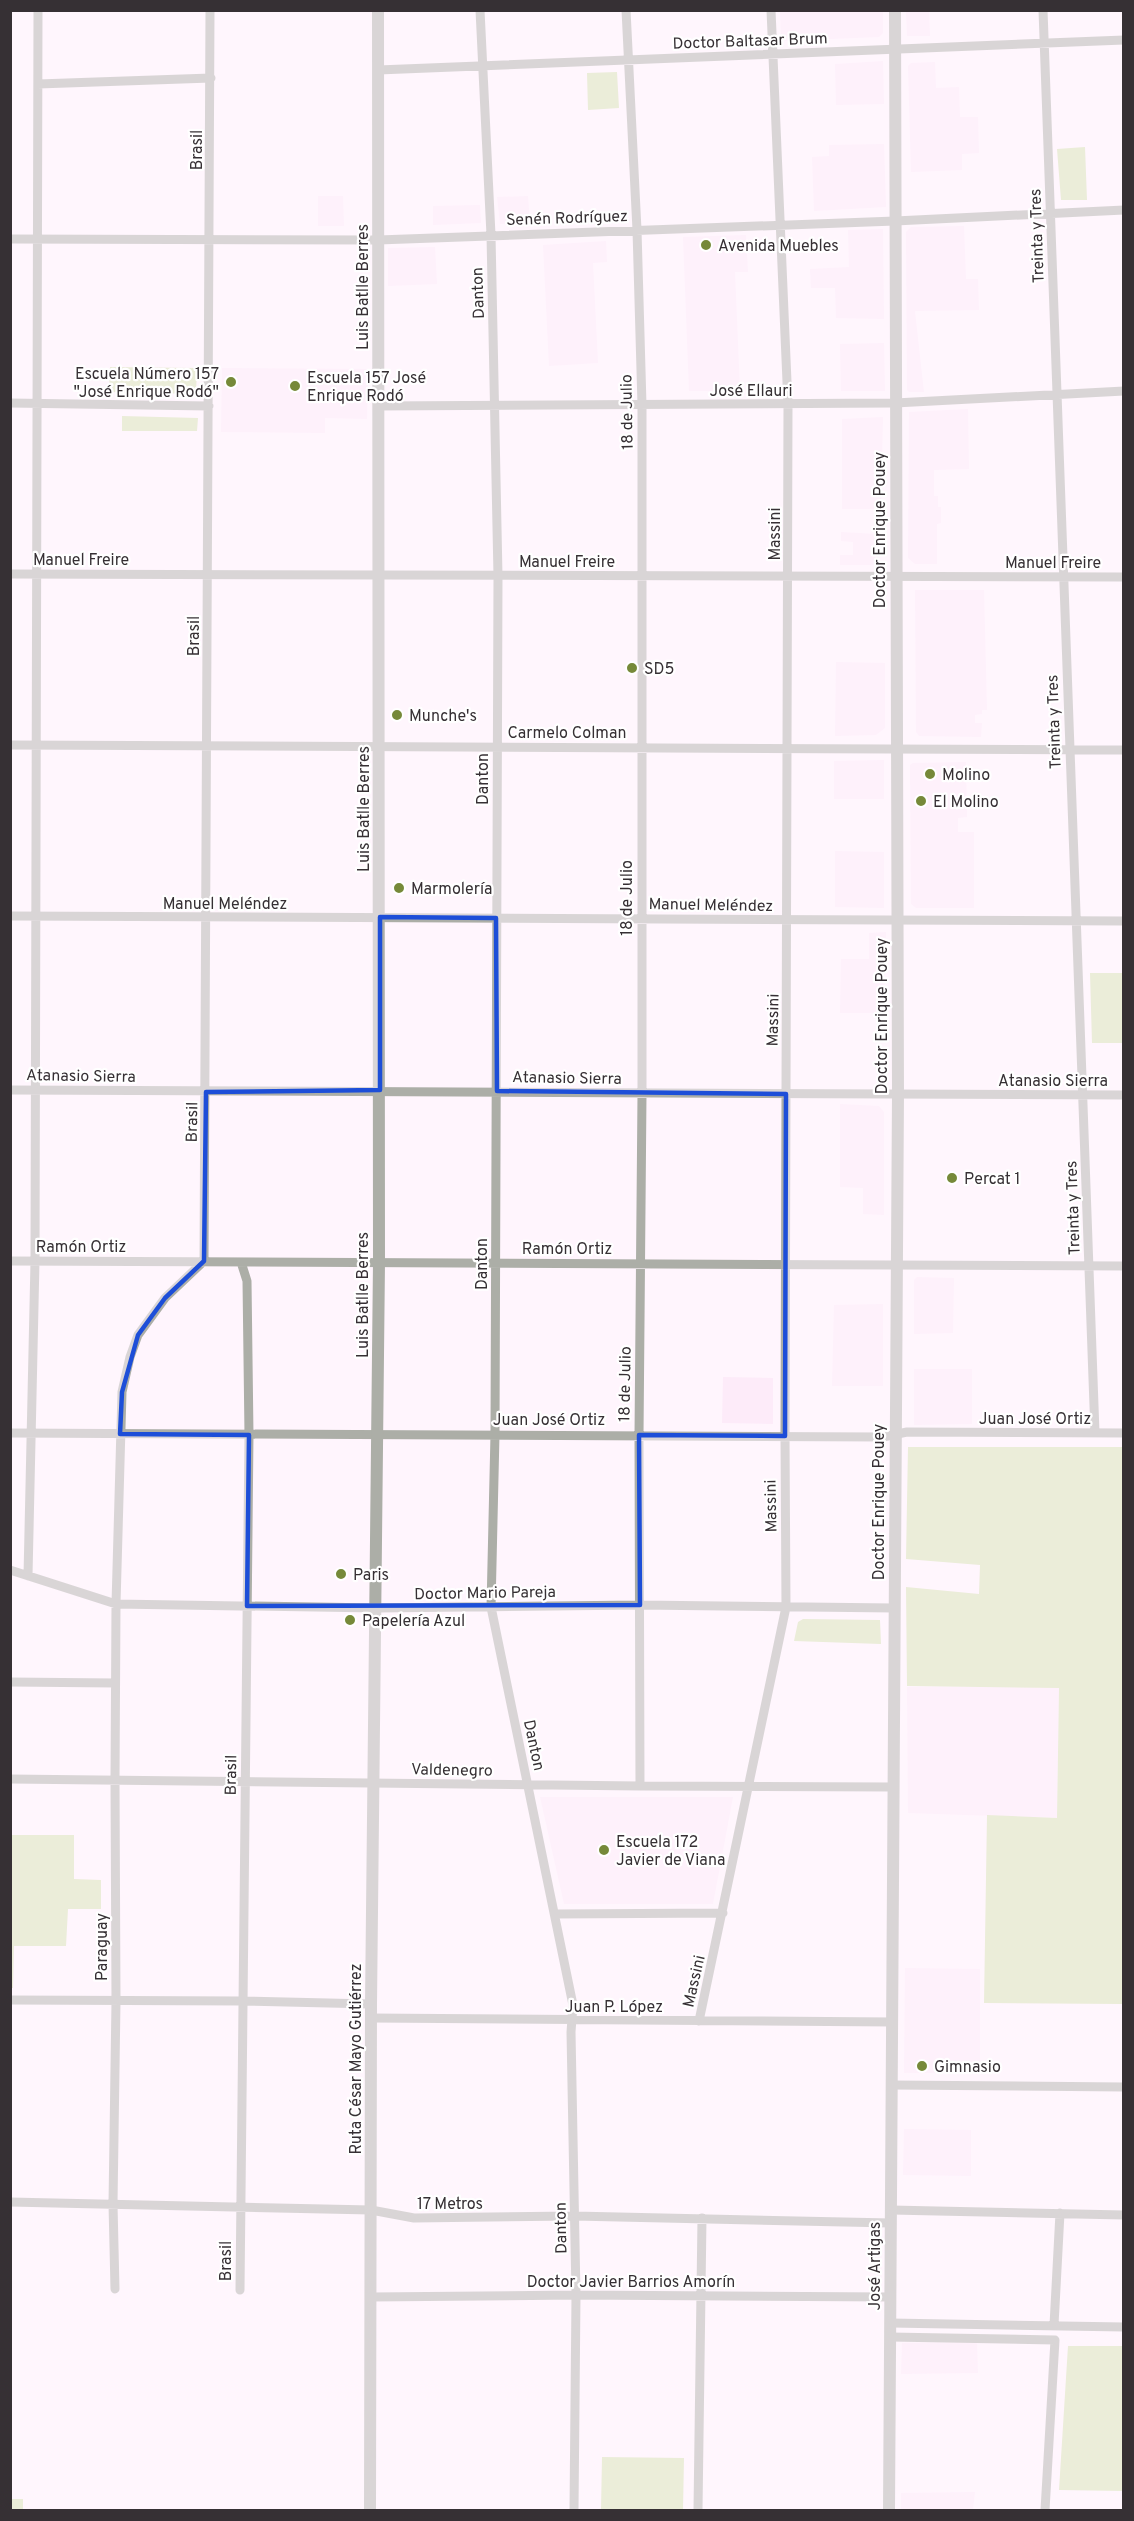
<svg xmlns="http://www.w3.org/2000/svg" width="1134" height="2521" viewBox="0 0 1134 2521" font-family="Overpass,sans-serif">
<rect width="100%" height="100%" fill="#fff5fd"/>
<path fill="#fdebf9" d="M780,11h103v22l-4,4 -98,4z
M906,11h23l1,25h-23z
M883,61l1,43 -48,1 -1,-41z
M935,62l1,26 23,-1 1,30h18l1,36 -17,1v16l-51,2 -3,-106 3,-3z
M884,144l2,63 -72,4 -2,-54 17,-1v-11z
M318,196h25l1,30h-26z
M528,196l2,27 -30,1 -3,-27z
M480,205l1,18 -48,2v-19z
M964,226l2,53h12l1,31 -64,1 9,81h-15l-2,-2 -1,-158 5,-5z
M883,229l1,90 -48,-1 -1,-30h-24l-1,-19 39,-2 -1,-37z
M746,235l2,37h-13l5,119h-51l-6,-154z
M606,241l1,21 -14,1 5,100 -49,3 -6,-121z
M435,247l2,37 -49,2v-38z
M884,343l1,48h-44l-1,-47z
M222,368l146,1 -1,50 -42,-1v15l-104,-1z
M968,409l1,60 -35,1v26h4v11h3v16l-4,1v40h-22l-7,-6 1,-146z
M883,417l-2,92h-39v-90z
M841,532l36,2 1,24 -4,7h-34v-10h13v-13l-12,-1z
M915,590h69l3,120h-5v4l-7,1v8h7l-1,14 -62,-1 -3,-4z
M836,662l49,1v65l-9,7 -41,1z
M884,760v39h-50v-38z
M966,762l1,55 -9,1v14h16v76h-58l-5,-4 -1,-139 3,-2z
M835,851l49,1v56l-49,-1z
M886,932l-2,81h-44l1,-54h28v-26z
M840,1104l39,2 5,6v103l-21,-1v-26l-23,-1z
M917,1277l37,1 -1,55 -39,1v-54z
M883,1304v82h-51l2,-81z
M914,1369h58v55l-58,1z
M723,1377l50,1v46l-51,-1z
M907,1687h152l-2,131 -149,-5z
M540,1797h193l-20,107h-149z
M905,1968l75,1v104h-76z
M904,2129l67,1v46l-68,-1z
M977,2342l1,31 -77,1 1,-31z
M975,2492l-2,18h-72v-17z"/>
<path fill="#d3e2ad" d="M617,72l2,36 -31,2 -1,-37z
M1085,147l2,53h-26l-4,-51z
M110,367l87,1 -1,26 -87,-2z
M122,416l76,2 -1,13h-75z
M1090,973h33v70h-31z
M908,1447h215v557l-139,-1 3,-188 70,3 2,-130 -152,-2 -1,-99 73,7 1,-29 -74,-6z
M803,1619l77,1 1,24 -87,-3 4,-19z
M11,1835h63v44l27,1v29h-33l-2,37h-52l-1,42h-3z
M1068,2346h55v145l-64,-1z
M602,2457l82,1 -1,52h-82z
M11,2499h12v11h-12z"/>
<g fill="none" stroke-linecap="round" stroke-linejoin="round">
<path stroke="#acaea7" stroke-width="9" d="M480,10l11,225 7,341 -3,858 -4,173 82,398 -2,27 5,263 -2,215
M626,10l11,220 5,175v689l-3,341 1,351
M1043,10l52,1423
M378,70l746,-30
M38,84l173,-6
M10,239l368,1 517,-19 229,-11
M10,403l199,3
M378,406l517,-3 229,-12
M10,574l1114,3
M10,745l1114,5
M10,916l1114,5
M10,1090l1114,5
M10,1261l1114,5
M10,1433l873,4 24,-5 217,1
M10,1570l106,34 261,4 263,-3 254,3
M28,1576l7,-315 3,-1251
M10,1682l105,1
M10,1779l630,7 253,1
M556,1914l167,-1
M10,2000l231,1 130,3
M371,2018l522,4
M699,2021l87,-414 -1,-171 3,-1031 -17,-395
M891,2085l233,2
M10,2202l361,8 43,8 160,-2 317,7
M891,2210l233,5
M115,2289l-2,-85 3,-203 -1,-220 1,-177 6,-212 8,-35 8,-22 27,-37 39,-37 6,-1251
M240,2290l9,-855 -2,-154 -6,-19
M371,2297l205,-2 315,2
M891,2323l233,4
M1054,2325l6,-112
M890,2337l165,3 -10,170
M698,2510l4,-292"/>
<path stroke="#acaea7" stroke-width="12" d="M370,2510l1,-506 8,-742 -1,-1252
M889,2510l9,-1416 -3,-1084"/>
</g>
<path d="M0 0H1134V2521H0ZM380,917l116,1 1,173 289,3 -1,342 -146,-1 1,170 -393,1 2,-171 -129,-1 2,-42 16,-57 27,-37 39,-37 2,-169 174,-2z" fill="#fff5fd" fill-opacity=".55" fill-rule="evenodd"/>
<path fill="none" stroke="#1d4ed8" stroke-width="4.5" stroke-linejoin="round" d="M380,917l116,1 1,173 289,3 -1,342 -146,-1 1,170 -393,1 2,-171 -129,-1 2,-42 16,-57 27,-37 39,-37 2,-169 174,-2z"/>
<g fill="#768939" stroke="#fff" stroke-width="2">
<circle cx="706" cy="245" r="6"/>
<circle cx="231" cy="382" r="6"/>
<circle cx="295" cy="386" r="6"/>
<circle cx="632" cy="668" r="6"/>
<circle cx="397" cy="715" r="6"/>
<circle cx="930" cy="774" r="6"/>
<circle cx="921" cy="801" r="6"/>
<circle cx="399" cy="888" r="6"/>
<circle cx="952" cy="1178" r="6"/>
<circle cx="341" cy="1574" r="6"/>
<circle cx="350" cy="1620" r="6"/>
<circle cx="604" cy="1850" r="6"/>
<circle cx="922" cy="2066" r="6"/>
</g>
<g text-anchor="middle" stroke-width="4.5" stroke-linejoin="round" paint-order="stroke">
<g font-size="16" fill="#363034" stroke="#fff">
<text transform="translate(750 40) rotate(-2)" y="6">Doctor Baltasar Brum</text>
<text transform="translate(196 150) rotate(-90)" y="6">Brasil</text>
<text transform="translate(567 217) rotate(-2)" y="6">Senén Rodríguez</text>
<text transform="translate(1036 236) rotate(-92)" y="6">Treinta y Tres</text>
<text transform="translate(362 287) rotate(-90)" y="6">Luis Batlle Berres</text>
<text transform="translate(477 293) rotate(-92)" y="6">Danton</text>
<text x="751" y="396">José Ellauri</text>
<text transform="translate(626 412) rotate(-91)" y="6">18 de Julio</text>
<text transform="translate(879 530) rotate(-90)" y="6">Doctor Enrique Pouey</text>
<text transform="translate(774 534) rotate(-90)" y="6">Massini</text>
<text x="81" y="565">Manuel Freire</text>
<text x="567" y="567">Manuel Freire</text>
<text x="1053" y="568">Manuel Freire</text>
<text transform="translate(193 636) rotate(-90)" y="6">Brasil</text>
<text transform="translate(1053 722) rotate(-92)" y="6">Treinta y Tres</text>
<text x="567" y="738">Carmelo Colman</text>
<text transform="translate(482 779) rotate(-90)" y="6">Danton</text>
<text transform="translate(363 809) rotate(-90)" y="6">Luis Batlle Berres</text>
<text transform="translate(626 898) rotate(-90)" y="6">18 de Julio</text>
<text x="225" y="909">Manuel Meléndez</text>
<text transform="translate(711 904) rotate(1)" y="6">Manuel Meléndez</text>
<text transform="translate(881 1016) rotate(-90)" y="6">Doctor Enrique Pouey</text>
<text transform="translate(772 1020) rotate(-89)" y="6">Massini</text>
<text transform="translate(81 1075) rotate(1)" y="6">Atanasio Sierra</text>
<text transform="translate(567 1077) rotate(1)" y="6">Atanasio Sierra</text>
<text x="1053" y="1086">Atanasio Sierra</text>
<text transform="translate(191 1122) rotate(-89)" y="6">Brasil</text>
<text transform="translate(1072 1208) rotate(-92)" y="6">Treinta y Tres</text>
<text x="81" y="1252">Ramón Ortiz</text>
<text x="567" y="1254">Ramón Ortiz</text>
<text transform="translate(481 1264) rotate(-90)" y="6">Danton</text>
<text transform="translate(362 1295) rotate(-90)" y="6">Luis Batlle Berres</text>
<text transform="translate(624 1384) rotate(-89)" y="6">18 de Julio</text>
<text x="1035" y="1424">Juan José Ortiz</text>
<text x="549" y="1425">Juan José Ortiz</text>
<text transform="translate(878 1502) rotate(-90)" y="6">Doctor Enrique Pouey</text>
<text transform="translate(770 1506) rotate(-91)" y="6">Massini</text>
<text transform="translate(485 1592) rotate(-1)" y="6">Doctor Mario Pareja</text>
<text transform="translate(535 1745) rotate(78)" y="6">Danton</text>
<text transform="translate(452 1769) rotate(1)" y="6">Valdenegro</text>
<text transform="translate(230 1775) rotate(-89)" y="6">Brasil</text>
<text transform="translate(101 1947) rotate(-90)" y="6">Paraguay</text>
<text transform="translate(693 1981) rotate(-77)" y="6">Massini</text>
<text x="614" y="2012">Juan P. López</text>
<text transform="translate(355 2059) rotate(-90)" y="6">Ruta César Mayo Gutiérrez</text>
<text x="450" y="2209">17 Metros</text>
<text transform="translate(560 2228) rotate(-91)" y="6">Danton</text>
<text transform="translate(225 2261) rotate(-90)" y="6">Brasil</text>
<text transform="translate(874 2266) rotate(-90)" y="6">José Artigas</text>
<text x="631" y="2287">Doctor Javier Barrios Amorín</text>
</g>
<g font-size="16" fill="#363034" stroke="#fff" text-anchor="start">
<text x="718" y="251">Avenida Muebles</text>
<text x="219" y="379" text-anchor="end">Escuela Número 157<tspan x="219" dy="18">"José Enrique Rodó"</tspan></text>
<text x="307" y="383">Escuela 157 José<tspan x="307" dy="18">Enrique Rodó</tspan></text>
<text x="644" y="674">SD5</text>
<text x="409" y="721">Munche's</text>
<text x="942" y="780">Molino</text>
<text x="933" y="807">El Molino</text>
<text x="411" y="894">Marmolería</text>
<text x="964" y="1184">Percat 1</text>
<text x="353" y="1580">Paris</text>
<text x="362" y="1626">Papelería Azul</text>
<text x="616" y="1847">Escuela 172<tspan x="616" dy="18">Javier de Viana</tspan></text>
<text x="934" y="2072">Gimnasio</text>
</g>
</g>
<rect width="1134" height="2521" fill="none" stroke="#363034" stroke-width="24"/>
</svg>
